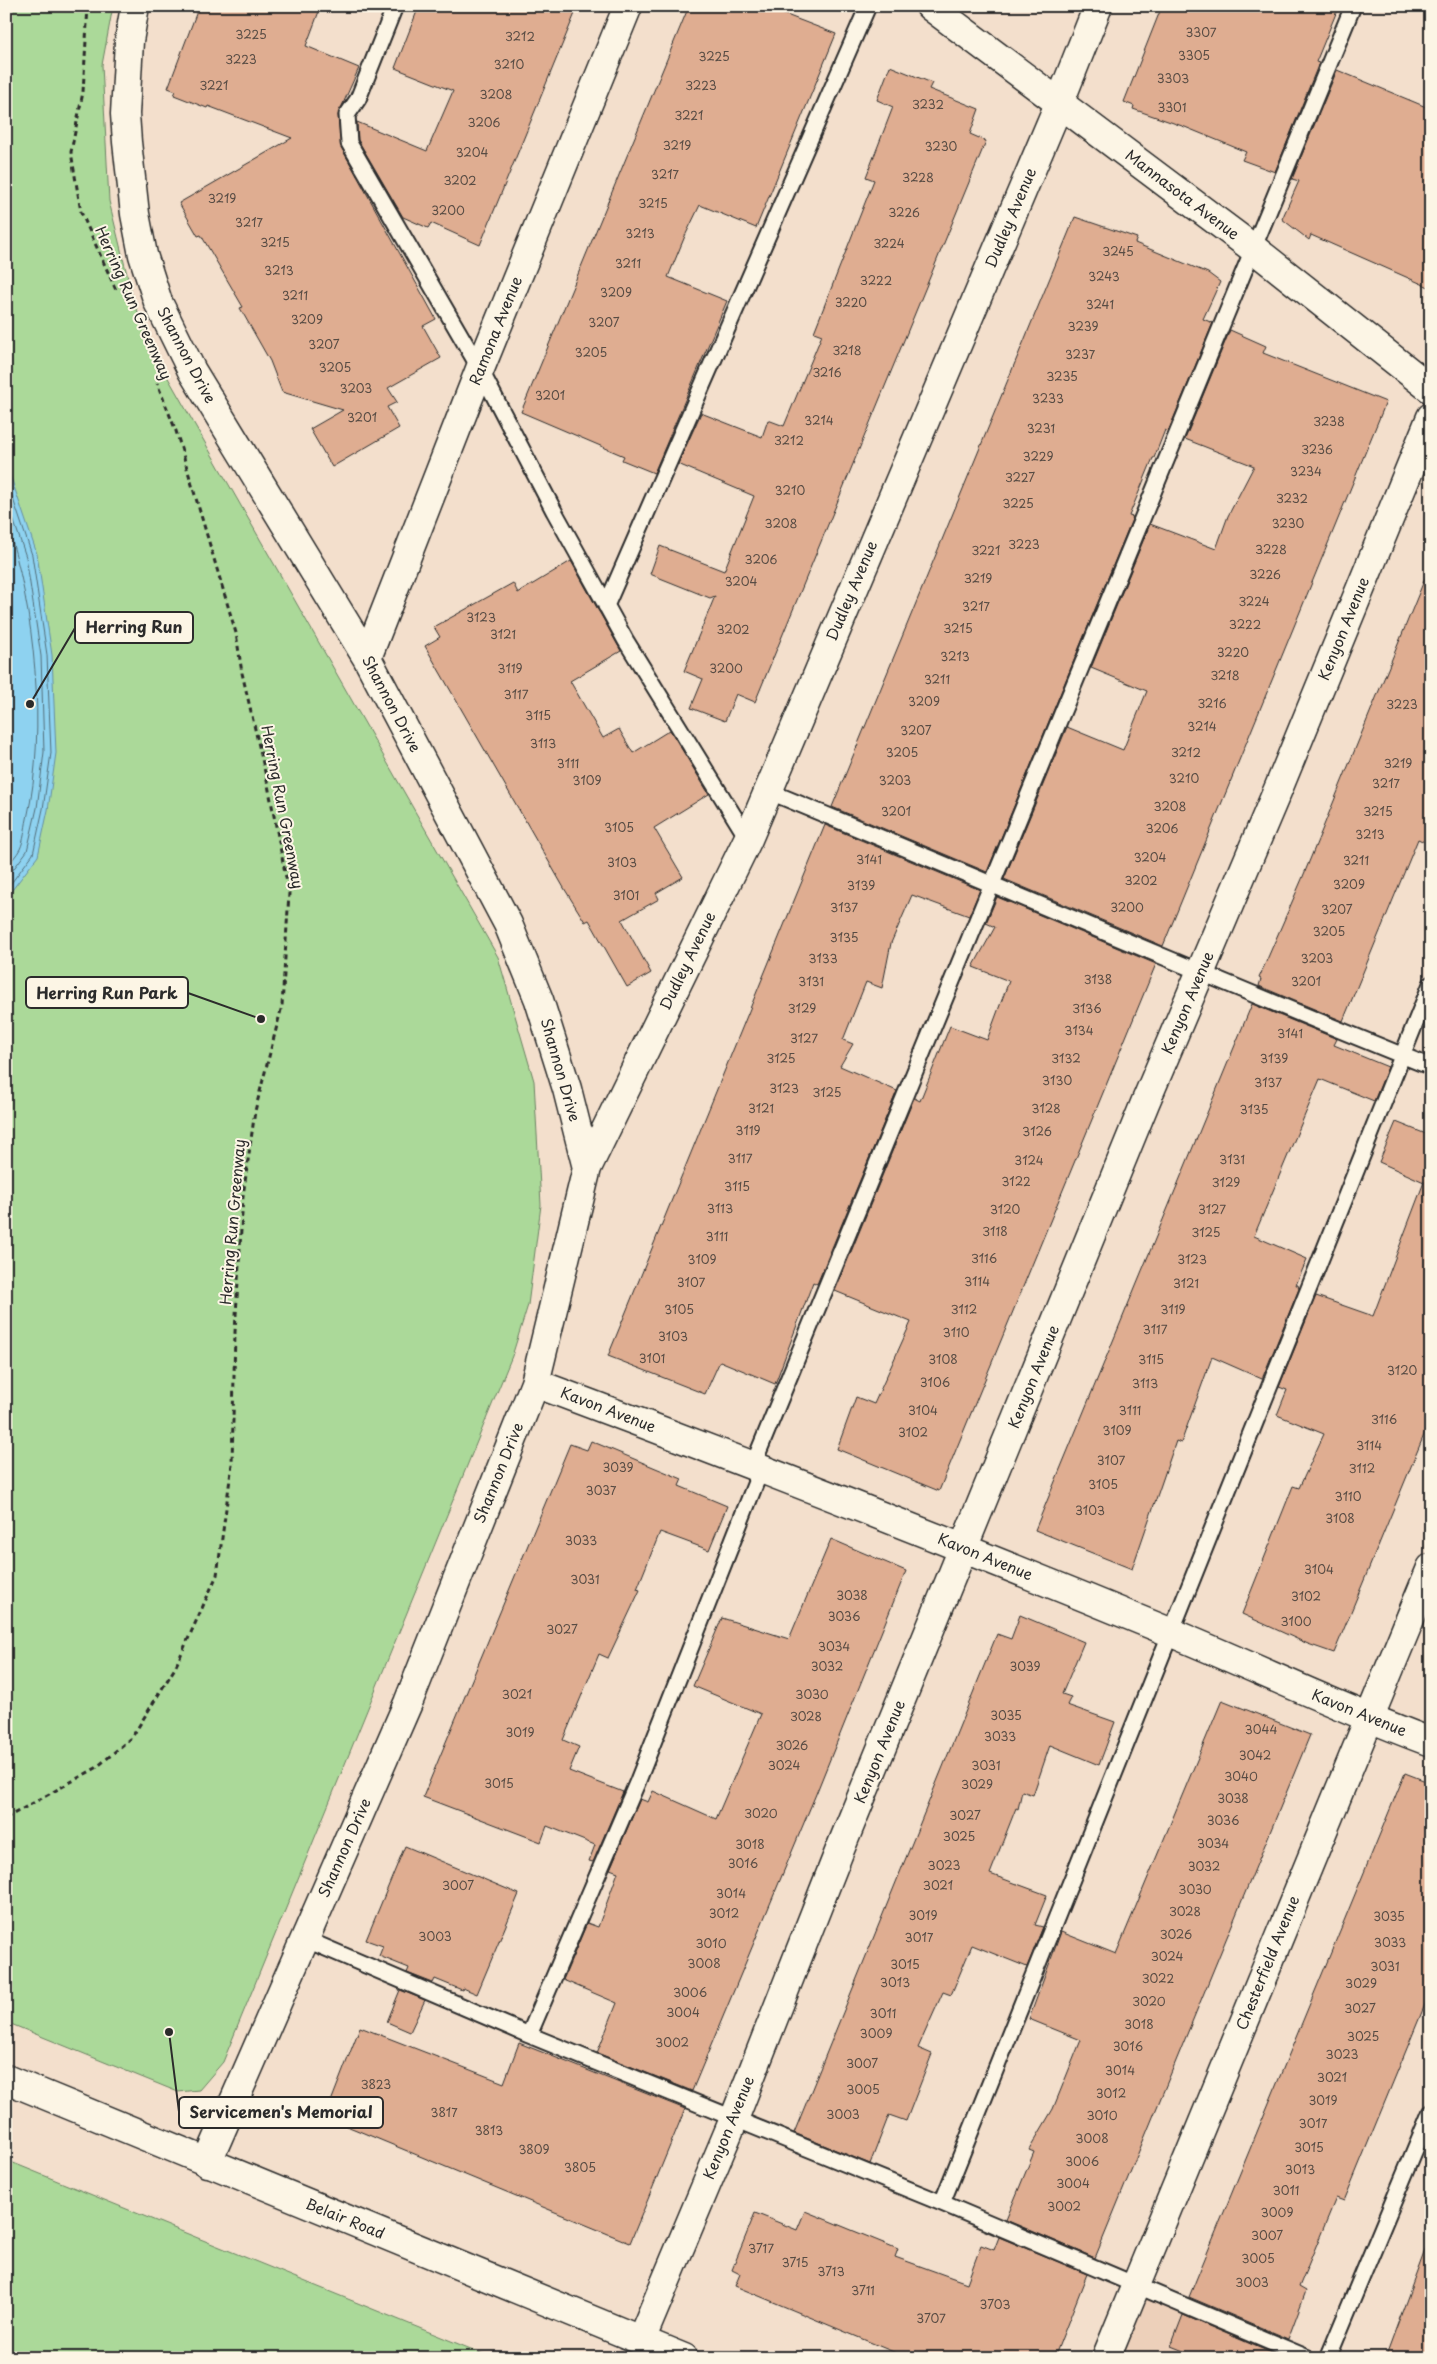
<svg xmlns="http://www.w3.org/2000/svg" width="1437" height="2364" viewBox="0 0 1437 2364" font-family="'Playpen Sans',sans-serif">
<rect width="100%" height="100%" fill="#f3dfcc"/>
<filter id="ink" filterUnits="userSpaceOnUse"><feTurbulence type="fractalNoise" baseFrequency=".02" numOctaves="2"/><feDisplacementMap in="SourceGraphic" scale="10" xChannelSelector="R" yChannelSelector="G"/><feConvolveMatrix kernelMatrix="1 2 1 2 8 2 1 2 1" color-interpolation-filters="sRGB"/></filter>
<g filter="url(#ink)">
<path fill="#edd0ba" d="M1141,2287l172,71h-203z"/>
<path fill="#abd999" stroke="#6b8262" d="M6,6h107l-11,59 7,136 25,102 29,66 335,588 36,124 7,124 -13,100 -16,51 -289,706 -24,28 -21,2 -172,-70z
M6,2160l487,198h-487z"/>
<path fill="#8ed2f0" stroke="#668fa1" d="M6,463l31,91 15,101 4,98 -8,57 -10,46 -32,42z"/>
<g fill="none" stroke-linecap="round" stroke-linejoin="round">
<path stroke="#536e7a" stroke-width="1" d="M6,478l26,77 15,100 4,98 -8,56 -10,45 -27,36
M6,498l20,59 15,99 3,96 -7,56 -10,43 -21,28
M6,522c29,86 41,208 21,297 -2,9 -3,22 -7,30 -3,6 -9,12 -14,18"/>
</g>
<path fill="#dfad91" stroke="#2b2b2b" d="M199,6h122l-15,40 53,22 -21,47 3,32 95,172 -13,7 18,32 -53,30 9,14 -10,5 12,21 -67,39 -22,-38 33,-19 -61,-18 -12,-31 -30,-53 3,-1 -42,-72 -3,1 -19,-33 113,-65 -84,-32 -1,2 -33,-13 2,-4 -8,-3z
M419,6h159l-98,239 -49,-22 -3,5 -25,-11 -45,-77 -1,-18 70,29 26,-60 -58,-23z
M689,6h74l73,28 -80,194 -56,-23 -15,31 -17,41 59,24 -73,172 -32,-13 2,-4 -103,-44z
M1162,6h177l-23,56 3,1 -44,109 -33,-12 4,-8 -61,-25 -52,-18 1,-3 -10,-4z
M890,66l42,17 -3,6 50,20 -9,25 16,7 -231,561 -19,-8 -11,27 -34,-13 12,-29 -19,-8 31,-75 -5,2 -60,-24 10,-28 64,25 30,-75 -76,-32 23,-51 61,24 6,-17 16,6 38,-91 -8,-3 60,-152 -8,-3 27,-70 -16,-7z
M1337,70l94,39v179l-120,-53 -2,5 -27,-21 17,-38 -7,-2z
M1075,217l62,21 -2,5 73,30 12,9 -17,37 10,4 -45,109 -3,-2 -11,28h-1l-24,58 4,1 -146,355 -155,-65z
M1230,330l36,16 -3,7 123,49 -223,544 -159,-67 63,-152 56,23 24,-59 -56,-23 59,-144 66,25 12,-33 26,-50 -69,-27z
M571,561l50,90 -51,30 33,57 16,-9 14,24 37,-23 39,64 -55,34 29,49 -27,16 3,6 -37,21 29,53 -24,14 -38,-67 -4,2 -21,-34 -139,-242 15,-9 -6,-10 79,-44 5,10z
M1430,566l1,279 -13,-6 -75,182 -84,-35 2,-7 -2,-1 43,-99z
M825,825l155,65 -11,26 -57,-21 -21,48 -9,45 -16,-6 -23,58 10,4 -13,22 57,25 -80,193 -4,-2 -38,102 -55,-23 -15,33 -97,-38z
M997,897l159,67 -217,527 -102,-42 19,-52 18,7 37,-82 -76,-31 79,-193 6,3 30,-75 37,14 22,-59 -36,-14 22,-40 -9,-4z
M1252,1004l85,35 -3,6 54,22 -14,34 -54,-22 -66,157 53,23 -11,26h2l1,4 -37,90 -50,-22 -31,86 -5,-2 -44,128 -97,-39z
M1396,1122l35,14v282l-97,235 -26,-9 -66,-30 51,-128 6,2 25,-54 -47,-19 10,-25 -8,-3 37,-91 57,20 51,-134 -45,-20z
M591,1441l91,38 -3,7 48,20 -18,44 -49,-18 -23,57 3,1 -32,68 -9,-4 -36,86 16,7 -10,24 54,21 -30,70 -4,-1 6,-16 -48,-19 -6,16 -118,-45 147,-353 17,6z
M831,1539l75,32 -90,223 -124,297 -95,-38 20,-50 -54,-23 24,-57 11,4 20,-55 -8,-3 30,-70 8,3 5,-11 63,28 45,-105 -68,-28 29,-68 67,21z
M1020,1615l64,27 -22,52 9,3 -4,8 48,17 -16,43 -49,-20 -17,50 -11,-4 -4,18 -2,-1 -26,66 57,21 -12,30 8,2 -16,40 -55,-22 -21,50 -8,-3 -25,56 14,6 -26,67 -17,-6 -19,49 -76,-31 203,-499 14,5z
M1222,1700l88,35 -215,523 -89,-38 28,-68 -5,-2 24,-41 28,-69 -52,-21 32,-87 55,22z
M1405,1773l26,10v207l-87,211 -8,-3 -37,89 7,4 -18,48 -99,-42z
M405,1846l114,48 -42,100 -14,-6 -1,2 -27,-11 -2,4 -26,-10 2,-5 -30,-12 4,-10 -17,-6z
M400,1990l25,10 -15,32 -23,-10z
M360,2027l144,56 15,-40 166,66 -55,134 -305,-126z
M805,2211l93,38 -3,8 72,26 14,-38 13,5 5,-13 88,37 -33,84h-146l-173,-72 5,-12 -8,-4 23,-57 42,17z
M1427,2245l4,1v112h-46z
M1183,2315l98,42v1h-80l-30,-12z"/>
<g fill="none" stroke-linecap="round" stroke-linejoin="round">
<g stroke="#2b2b2b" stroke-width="19">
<path id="service" d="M395,6l-37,93 -11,16 2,28 131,226 74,142 72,130 122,198
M606,606l262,-600
M768,791c221,91 441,187 663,276
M305,1939l224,96 108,-252 119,-301 -3,-17 600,-1459
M529,2035l413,168 366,155
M942,2203l489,-1219
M1328,2358l103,-247"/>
</g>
<g stroke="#2b2b2b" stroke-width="31">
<path id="minor" d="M135,6l-6,35 -4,73 2,28 8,72 8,41 15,47 34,69 175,287 141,266 31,76 28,89 20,79 -52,215 -127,320 -201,460
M367,658l113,-289 148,-363
M587,1168l161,-329 311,-735 39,-98
M535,1383c212,79 423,162 632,248 88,36 174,78 264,111
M641,2340l93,-221 107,-272 304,-744 134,-316 152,-370
M1106,2358l325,-790"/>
</g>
<g stroke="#2b2b2b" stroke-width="31">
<path id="tertiary" d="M930,6l324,243 177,140"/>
</g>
<g stroke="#2b2b2b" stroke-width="31">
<path id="primary" d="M6,2079l678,279"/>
</g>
<path stroke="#2b2b2b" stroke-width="3" stroke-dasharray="5 4" stroke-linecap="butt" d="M88,6l-5,86 -12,60 10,60 35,78
M6,1818l90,-50 36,-31 43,-69 42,-93 15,-111 3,-132 8,-136 12,-85 27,-105 7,-113 -21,-108 -26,-112 -6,-40 -60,-202 -19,-48"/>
<use href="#service" stroke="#fcf5e5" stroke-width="15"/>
<use href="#minor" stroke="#fcf5e5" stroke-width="28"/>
<use href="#tertiary" stroke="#fcf5e5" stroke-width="28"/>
<use href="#primary" stroke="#fcf5e5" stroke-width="28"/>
</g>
</g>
<g text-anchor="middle" stroke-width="4" stroke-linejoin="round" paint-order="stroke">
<g font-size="12" fill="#584c44">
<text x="1201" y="37">3307</text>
<text x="251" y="39">3225</text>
<text x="520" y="41">3212</text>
<text x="1194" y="60">3305</text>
<text x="714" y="61">3225</text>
<text x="241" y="64">3223</text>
<text x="509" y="69">3210</text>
<text x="1173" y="83">3303</text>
<text x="214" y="90">3221</text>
<text x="701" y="90">3223</text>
<text x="496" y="99">3208</text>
<text x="928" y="109">3232</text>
<text x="1172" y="112">3301</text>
<text x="689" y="120">3221</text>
<text x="484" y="127">3206</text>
<text x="677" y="150">3219</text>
<text x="941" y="151">3230</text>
<text x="472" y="157">3204</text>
<text x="665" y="179">3217</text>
<text x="918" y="182">3228</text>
<text x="460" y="185">3202</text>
<text x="222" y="203">3219</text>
<text x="653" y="208">3215</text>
<text x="448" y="215">3200</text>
<text x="904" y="217">3226</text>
<text x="249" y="227">3217</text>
<text x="640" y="238">3213</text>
<text x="275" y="247">3215</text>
<text x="889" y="248">3224</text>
<text x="1118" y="256">3245</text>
<text x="628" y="268">3211</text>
<text x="279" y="275">3213</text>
<text x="1104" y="281">3243</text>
<text x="876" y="285">3222</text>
<text x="616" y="297">3209</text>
<text x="295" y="300">3211</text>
<text x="851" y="307">3220</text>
<text x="1100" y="309">3241</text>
<text x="307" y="324">3209</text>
<text x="604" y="327">3207</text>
<text x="1083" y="331">3239</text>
<text x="324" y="349">3207</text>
<text x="847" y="355">3218</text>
<text x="591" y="357">3205</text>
<text x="1080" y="359">3237</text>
<text x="335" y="372">3205</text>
<text x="827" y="377">3216</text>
<text x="1062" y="381">3235</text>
<text x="356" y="393">3203</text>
<text x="550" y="400">3201</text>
<text x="1048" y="403">3233</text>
<text x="362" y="422">3201</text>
<text x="819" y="425">3214</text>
<text x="1329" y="426">3238</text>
<text x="1041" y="433">3231</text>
<text x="789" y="445">3212</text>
<text x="1317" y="454">3236</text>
<text x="1038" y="461">3229</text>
<text x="1306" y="476">3234</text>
<text x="1020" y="482">3227</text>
<text x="790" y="495">3210</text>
<text x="1292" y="503">3232</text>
<text x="1018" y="508">3225</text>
<text x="781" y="528">3208</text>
<text x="1288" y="528">3230</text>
<text x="1024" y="549">3223</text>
<text x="1271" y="554">3228</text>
<text x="986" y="555">3221</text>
<text x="761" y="564">3206</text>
<text x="1265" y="579">3226</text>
<text x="978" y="583">3219</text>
<text x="741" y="586">3204</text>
<text x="1254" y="606">3224</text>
<text x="976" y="611">3217</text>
<text x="481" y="622">3123</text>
<text x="1245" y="629">3222</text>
<text x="958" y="633">3215</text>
<text x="733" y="634">3202</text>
<text x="503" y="639">3121</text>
<text x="1233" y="657">3220</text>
<text x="955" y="661">3213</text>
<text x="510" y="673">3119</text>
<text x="726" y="673">3200</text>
<text x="1225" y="680">3218</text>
<text x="937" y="684">3211</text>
<text x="516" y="699">3117</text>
<text x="924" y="706">3209</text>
<text x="1212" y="708">3216</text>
<text x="1402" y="709">3223</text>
<text x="538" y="720">3115</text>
<text x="1202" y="731">3214</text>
<text x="916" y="735">3207</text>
<text x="543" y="748">3113</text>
<text x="902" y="757">3205</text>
<text x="1186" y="757">3212</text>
<text x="568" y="768">3111</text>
<text x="1398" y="768">3219</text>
<text x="1184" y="783">3210</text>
<text x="587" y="785">3109</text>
<text x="895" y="785">3203</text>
<text x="1386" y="788">3217</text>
<text x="1170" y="811">3208</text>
<text x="896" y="816">3201</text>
<text x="1378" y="816">3215</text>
<text x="619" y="832">3105</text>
<text x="1162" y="833">3206</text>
<text x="1370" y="839">3213</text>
<text x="1150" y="862">3204</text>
<text x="869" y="864">3141</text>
<text x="1356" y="865">3211</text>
<text x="622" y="867">3103</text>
<text x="1141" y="885">3202</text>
<text x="1349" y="889">3209</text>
<text x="861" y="890">3139</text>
<text x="626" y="900">3101</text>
<text x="844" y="912">3137</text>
<text x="1127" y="912">3200</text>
<text x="1337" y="914">3207</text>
<text x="1329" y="936">3205</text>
<text x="844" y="942">3135</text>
<text x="823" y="963">3133</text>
<text x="1317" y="963">3203</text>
<text x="1098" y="984">3138</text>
<text x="811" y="986">3131</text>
<text x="1306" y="986">3201</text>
<text x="802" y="1013">3129</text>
<text x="1087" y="1013">3136</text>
<text x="1079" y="1035">3134</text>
<text x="1290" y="1038">3141</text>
<text x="804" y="1043">3127</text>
<text x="781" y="1063">3125</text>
<text x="1066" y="1063">3132</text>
<text x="1274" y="1063">3139</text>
<text x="1057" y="1085">3130</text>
<text x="1268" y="1087">3137</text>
<text x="784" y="1093">3123</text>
<text x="827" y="1097">3125</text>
<text x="761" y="1113">3121</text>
<text x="1046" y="1113">3128</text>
<text x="1254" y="1114">3135</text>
<text x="748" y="1135">3119</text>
<text x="1037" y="1136">3126</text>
<text x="740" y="1163">3117</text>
<text x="1232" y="1164">3131</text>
<text x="1029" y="1165">3124</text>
<text x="1016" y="1186">3122</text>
<text x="1226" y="1187">3129</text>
<text x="737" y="1191">3115</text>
<text x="720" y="1213">3113</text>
<text x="1005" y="1214">3120</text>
<text x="1212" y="1214">3127</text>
<text x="995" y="1236">3118</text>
<text x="1206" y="1237">3125</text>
<text x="717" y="1241">3111</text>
<text x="984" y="1263">3116</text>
<text x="702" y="1264">3109</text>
<text x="1192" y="1264">3123</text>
<text x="977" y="1286">3114</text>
<text x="691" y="1287">3107</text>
<text x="1186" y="1288">3121</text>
<text x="679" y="1314">3105</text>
<text x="964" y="1314">3112</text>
<text x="1173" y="1314">3119</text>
<text x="1155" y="1334">3117</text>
<text x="956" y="1337">3110</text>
<text x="673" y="1341">3103</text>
<text x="652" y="1363">3101</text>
<text x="943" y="1364">3108</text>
<text x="1151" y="1364">3115</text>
<text x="1402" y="1375">3120</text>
<text x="935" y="1387">3106</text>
<text x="1145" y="1388">3113</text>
<text x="923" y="1415">3104</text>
<text x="1130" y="1415">3111</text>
<text x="1384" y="1424">3116</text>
<text x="1117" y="1435">3109</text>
<text x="913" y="1437">3102</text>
<text x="1369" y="1450">3114</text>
<text x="1111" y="1465">3107</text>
<text x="618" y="1472">3039</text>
<text x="1362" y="1473">3112</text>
<text x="1103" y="1489">3105</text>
<text x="601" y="1495">3037</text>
<text x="1348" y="1501">3110</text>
<text x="1090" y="1515">3103</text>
<text x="1340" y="1523">3108</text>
<text x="581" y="1545">3033</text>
<text x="1319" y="1574">3104</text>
<text x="585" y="1584">3031</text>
<text x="852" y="1600">3038</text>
<text x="1306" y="1601">3102</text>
<text x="844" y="1621">3036</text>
<text x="1296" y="1626">3100</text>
<text x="562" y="1634">3027</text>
<text x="834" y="1651">3034</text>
<text x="827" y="1671">3032</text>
<text x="1025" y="1671">3039</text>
<text x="517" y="1699">3021</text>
<text x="812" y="1699">3030</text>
<text x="1006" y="1720">3035</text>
<text x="806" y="1721">3028</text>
<text x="1261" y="1734">3044</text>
<text x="520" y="1737">3019</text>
<text x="1000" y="1741">3033</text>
<text x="792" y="1750">3026</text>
<text x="1255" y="1760">3042</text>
<text x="784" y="1770">3024</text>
<text x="986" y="1770">3031</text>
<text x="1241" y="1781">3040</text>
<text x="499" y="1788">3015</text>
<text x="977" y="1789">3029</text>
<text x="1233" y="1803">3038</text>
<text x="761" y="1818">3020</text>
<text x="965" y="1820">3027</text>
<text x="1223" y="1825">3036</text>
<text x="959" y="1841">3025</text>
<text x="1213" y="1848">3034</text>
<text x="750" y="1849">3018</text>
<text x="743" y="1868">3016</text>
<text x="944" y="1870">3023</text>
<text x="1204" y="1871">3032</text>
<text x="458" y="1890">3007</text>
<text x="938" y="1890">3021</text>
<text x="1195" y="1894">3030</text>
<text x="731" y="1898">3014</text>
<text x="1185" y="1916">3028</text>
<text x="724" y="1918">3012</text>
<text x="923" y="1920">3019</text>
<text x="1389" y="1921">3035</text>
<text x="1176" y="1939">3026</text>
<text x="435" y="1941">3003</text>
<text x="919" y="1942">3017</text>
<text x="1390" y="1947">3033</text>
<text x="711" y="1948">3010</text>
<text x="1167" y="1961">3024</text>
<text x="704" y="1968">3008</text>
<text x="905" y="1969">3015</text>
<text x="1385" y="1971">3031</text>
<text x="1158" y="1983">3022</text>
<text x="895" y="1987">3013</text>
<text x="1361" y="1988">3029</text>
<text x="690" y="1997">3006</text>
<text x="1149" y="2006">3020</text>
<text x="1360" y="2013">3027</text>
<text x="683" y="2017">3004</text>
<text x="883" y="2018">3011</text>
<text x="1139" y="2029">3018</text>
<text x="876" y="2038">3009</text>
<text x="1363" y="2041">3025</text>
<text x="672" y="2047">3002</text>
<text x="1128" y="2051">3016</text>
<text x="1342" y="2059">3023</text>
<text x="862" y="2068">3007</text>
<text x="1120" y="2075">3014</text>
<text x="1332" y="2082">3021</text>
<text x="376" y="2089">3823</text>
<text x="863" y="2094">3005</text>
<text x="1111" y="2098">3012</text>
<text x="1323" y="2105">3019</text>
<text x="444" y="2117">3817</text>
<text x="843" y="2119">3003</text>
<text x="1102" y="2120">3010</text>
<text x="1313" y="2128">3017</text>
<text x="489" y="2135">3813</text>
<text x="1092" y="2143">3008</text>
<text x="1309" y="2152">3015</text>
<text x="534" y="2154">3809</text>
<text x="1082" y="2166">3006</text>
<text x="580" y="2172">3805</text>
<text x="1300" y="2174">3013</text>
<text x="1073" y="2188">3004</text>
<text x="1286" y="2195">3011</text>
<text x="1064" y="2211">3002</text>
<text x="1277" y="2217">3009</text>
<text x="1267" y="2240">3007</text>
<text x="761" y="2253">3717</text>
<text x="1258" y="2263">3005</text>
<text x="795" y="2267">3715</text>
<text x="831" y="2276">3713</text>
<text x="1252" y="2287">3003</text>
<text x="863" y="2295">3711</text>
<text x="995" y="2309">3703</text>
<text x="931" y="2323">3707</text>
</g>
<g font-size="15" fill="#2b2b2b" stroke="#fcf5e5">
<text transform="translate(1182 195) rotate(37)" y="5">Mannasota Avenue</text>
<text transform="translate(1011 218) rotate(-67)" y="5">Dudley Avenue</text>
<text transform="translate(133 303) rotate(66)" y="5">Herring Run Greenway</text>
<text transform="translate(496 331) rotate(-68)" y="5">Ramona Avenue</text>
<text transform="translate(186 355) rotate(62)" y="5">Shannon Drive</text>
<text transform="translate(852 591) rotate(-67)" y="5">Dudley Avenue</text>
<text transform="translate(1344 629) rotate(-68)" y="5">Kenyon Avenue</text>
<text transform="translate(391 704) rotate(62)" y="5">Shannon Drive</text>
<text transform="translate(282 807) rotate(79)" y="5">Herring Run Greenway</text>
<text transform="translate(688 961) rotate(-64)" y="5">Dudley Avenue</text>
<text transform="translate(1188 1003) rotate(-67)" y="5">Kenyon Avenue</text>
<text transform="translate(560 1070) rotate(74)" y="5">Shannon Drive</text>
<text transform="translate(233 1222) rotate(-85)" y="5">Herring Run Greenway</text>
<text transform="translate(1034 1377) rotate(-68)" y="5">Kenyon Avenue</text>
<text transform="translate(608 1410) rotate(21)" y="5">Kavon Avenue</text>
<text transform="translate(499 1473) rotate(-68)" y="5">Shannon Drive</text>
<text transform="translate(985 1557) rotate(22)" y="5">Kavon Avenue</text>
<text transform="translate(1359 1713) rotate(22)" y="5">Kavon Avenue</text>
<text transform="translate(880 1752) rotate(-68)" y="5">Kenyon Avenue</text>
<text transform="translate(345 1848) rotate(-66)" y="5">Shannon Drive</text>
<text transform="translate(1268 1963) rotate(-68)" y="5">Chesterfield Avenue</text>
<text transform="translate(729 2128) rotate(-68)" y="5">Kenyon Avenue</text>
<text transform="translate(345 2219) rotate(22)" y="5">Belair Road</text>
</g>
</g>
<path fill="none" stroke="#2b2b2b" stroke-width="2" d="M30 704L75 628M261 1019L188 993M169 2032L179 2112"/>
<g fill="#2b2b2b" stroke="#fcf5e5" stroke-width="2">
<circle cx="30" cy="704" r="5"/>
<circle cx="261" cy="1019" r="5"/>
<circle cx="169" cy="2032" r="5"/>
</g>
<g fill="#fcf5e5" stroke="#2b2b2b" stroke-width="2">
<rect x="75" y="612" width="118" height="31" rx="5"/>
<rect x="26" y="977" width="162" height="31" rx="5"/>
<rect x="179" y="2097" width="204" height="31" rx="5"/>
</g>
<g font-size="16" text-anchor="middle" font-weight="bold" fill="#2b2b2b">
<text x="134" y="633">Herring Run</text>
<text x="107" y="999">Herring Run Park</text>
<text x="281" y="2118">Servicemen's Memorial</text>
</g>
<rect width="1437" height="2364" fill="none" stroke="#fcf5e5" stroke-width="25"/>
<rect x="12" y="12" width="1412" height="2339" fill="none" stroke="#2b2b2b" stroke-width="2" filter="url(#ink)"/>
</svg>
